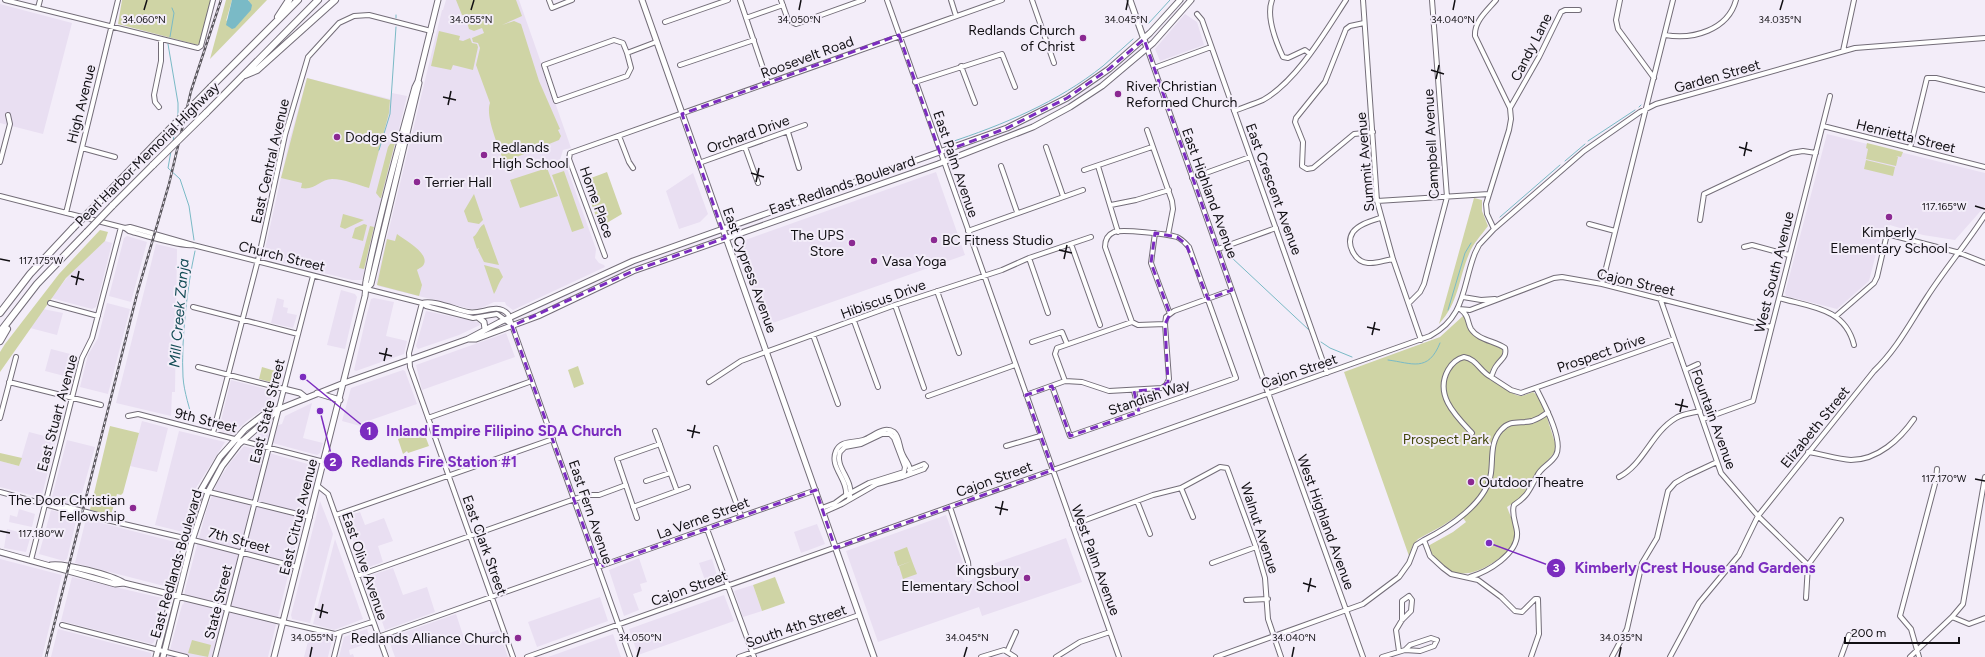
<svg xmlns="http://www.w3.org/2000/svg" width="1985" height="657" viewBox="0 0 1985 657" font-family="Figtree,sans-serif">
<rect width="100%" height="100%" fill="#f3edf9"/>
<path fill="#e9dff2" d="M446,0h73l52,148 -8,2 -3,10 7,8 29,81 -1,9 4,5 5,2 1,2 -92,43 -7,-5 -1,-3h-11l-15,7h-8l-93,-23 -2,-3 66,-273h1z
M0,4l72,19 -29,111 -43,-11z
M1185,14l12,8 7,23 -44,16 -5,-12z
M307,78l83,21 2,-6 15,3 -45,184h-10l-89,-22 26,-116z
M1827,134l158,39v33l-30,34 -32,-5 -33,-10 -9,9 -12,47 -32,28 -51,-13 -1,-3z
M936,172l29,83 -198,70 -30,-82z
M693,173l15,41 -8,8 -21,7 -13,-38z
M127,236l20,6 -16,60 -22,-6 15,-58z
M105,241l7,2 -16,64 -4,2 -41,-11 22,-28z
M156,244l21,5 -2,143h-3l-1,24 -55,-13z
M341,290l14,4 2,3 -12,52 -18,-4z
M277,298l7,2 -1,7 5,1 -1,5 10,2 -4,13 -22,-5z
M374,298l20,4 -8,34 21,5 -3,13 -48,17 -2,-1 11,-48 6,-23z
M107,303l23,6 -22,85 -28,-7 8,-32 10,-17z
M43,309l20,4 -6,22 -27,-7z
M426,311l52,11 2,3 -21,10 -41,14 -2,-3z
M506,333l9,24 -93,33 -6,-25z
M51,349l27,7 -6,22 -27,-7z
M403,370l2,1 12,33 -49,17 -4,6 -22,-6 9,-33z
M231,380l46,12 -3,10 -26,18 -16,14 -11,-3 -2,-2z
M312,403l-9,35 20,5 -3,10 -3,2 -63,-17 12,-10 16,-4 3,-8z
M142,421l26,7 -11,44 -27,-6z
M179,431l46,11 -31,49 -11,41 -28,-7z
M29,432l27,7 -14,56 -4,2 -38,-10v-26l19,5z
M67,440l28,7 -17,60 -23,-6 -3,-4z
M244,446l71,20 -47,191h-100l14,-52 2,-2 1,-13 22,-82 10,-25 12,-19z
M320,501l13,33 -23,89 -18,-4 -1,-4z
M19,509l16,5 -3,13 -23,-5 1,-7 7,2z
M51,510l26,7 -10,42 -3,2 -25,-7z
M360,512l5,13 19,-7 9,23 -15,5 5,16 -20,7 -17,-49 1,-4z
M946,515l17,48 -3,11 5,7h5l4,-3 2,-8 90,-32 16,44 -100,34 -3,-9 -101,35 -32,-91z
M86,519l93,24 -11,44 -93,-24z
M817,524l8,20 -24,9 -7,-21z
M7,529l24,6 -5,17 -22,-4z
M335,539l28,80 -29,11 -21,-6z
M639,558l8,24 -7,2 2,7 -9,3 6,16 -15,6 -15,-46z
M0,559l62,16 -20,82h-42z
M712,559l7,23 -12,4 -8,-23z
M393,568l10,27 24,-8 8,25 -50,18 -19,-53z
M72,577l90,21 3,4 -11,40 -2,2 -91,-23z
M753,585l9,26 -19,6 -9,-26z
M724,595l10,26 -96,34 -9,-26z
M600,597l8,24 -71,26 -9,-25z
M456,614l9,27 33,-11 10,27h-113l-7,-19z
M58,629l93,24v4h-100z
M367,629l4,13 -22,8 1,5 3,-1 1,3h-15l5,-20z
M310,634l22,6 -4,17h-24z
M613,634l8,23h-73z"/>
<path fill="#cfd4a5" d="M122,0h89l-11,44 -2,1 -80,-21z
M226,0h6l-6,21 23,-20 -1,-1h19l-57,59z
M456,0h60l6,16 -20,9 12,-4 7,3 18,57 21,48 -2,1 3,6 -2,4 -55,22c-5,-15 -19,-45 -14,-59l-14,-38 4,-17 -2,-5 -5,-1 -1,-4 12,-5 -2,-5 -8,3 -5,-2 -4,-14h-3z
M439,31l21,5 -1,4 4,1 7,-3 2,5 5,1 1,3 -5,23 -20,-5 -2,5 -20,-4z
M307,78l83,22 -1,13 -20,75c-11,-3 -25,-9 -37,-9 -12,0 -17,12 -31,9l1,-5 -21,-5z
M395,143l-14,55h-1l-4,-5 12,-46 2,-3z
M1867,143l36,9 -2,5 -5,-1 2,1 -2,9 -30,-7 2,-10 -2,-1z
M1866,160l29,7 -2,9 -29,-7z
M547,168l11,28 -38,12 -10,-28z
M564,171l20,57 -12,4 -20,-57z
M607,172l15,42 -22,13 -17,-46z
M474,194l9,26 -4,4 -11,-2 -4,-11z
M1474,198l8,2v11l6,15c-7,10 -15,17 -19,28 -11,26 -10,48 -30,70z
M343,214l21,6 -19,9 -5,-2z
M364,224l3,1 -4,16 -11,-3 3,-10z
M484,224l15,41 -15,-3 -6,-12 1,-2 -2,1 -4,-12c5,-3 5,-9 11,-13z
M370,226l4,1 -10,42 -5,-1z
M100,230l8,2 -3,9 -39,37 -66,94v-20l5,-8 54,-70z
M397,234c8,6 32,19 27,30 -1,3 -5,4 -7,6l5,15 -3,11 -42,-11 10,-46 8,2z
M484,265l15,4 4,8c-5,6 -6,13 -9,17z
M1464,315c6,23 16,24 36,32l3,3 -1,7c-8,7 -12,11 -13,22l27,16 6,1 11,-4 5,4 5,9 13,41 -1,6 -20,23 -13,22 -15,10c4,11 10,21 8,33 -2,9 -11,15 -18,20 -28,20 -54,20 -69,-14l25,-14 13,-10 -6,-8 -18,12 -24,13 -5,6 -4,11 -65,-184 96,-35z
M578,366l6,18 -10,4 -6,-18z
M262,367l20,6 -4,11 -19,-5z
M110,426l29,7 -16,60 -2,2 -4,-1 -6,21 -21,-5z
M423,430l6,16 -21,7 -1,-2 -4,3 -5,-15z
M0,453l22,5 -3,8 -19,-5z
M907,547l5,14 -14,5 -4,-14z
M912,561l5,13 -14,5 -4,-13z
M775,577l10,26 -23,8 -9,-26z
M192,640l19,5 -3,12 -20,-4z"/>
<path fill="#7abac6" d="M232,0h16l4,5 -1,5 -16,18 -3,1 -6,-4z"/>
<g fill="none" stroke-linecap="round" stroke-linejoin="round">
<path stroke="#7abac6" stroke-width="1" d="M396,18v-3
M1148,24l22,-24
M170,37l4,-24 -2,-5
M168,44l10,59v14
M1639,107l2,-2
M1588,141l47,-31
M173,142l2,-14
M948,143c55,-18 110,-41 155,-77 10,-9 20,-18 30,-27
M379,150l11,-36 6,-87
M171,151l-3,17 12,11 9,27 5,34
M1565,161l20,-17
M1500,217l60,-52
M1231,257l78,73
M1448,310l17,-57 6,-10
M1321,342l9,6 22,9
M1388,360c24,3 40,13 52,-17
M193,423c-3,-15 -9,-30 -10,-46 -2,-36 4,-90 12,-126"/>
<g stroke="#736d78" stroke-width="6">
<path id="minor" d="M5,0l193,48 3,-2 12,-46
M549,0l3,8 20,-8
M740,0l28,83
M781,0l7,20 8,4 67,-24
M887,0l232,657
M951,0l5,16
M1032,0l22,63
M1272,0c-6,16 4,42 11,57l5,1 17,-8 5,4
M1363,0l14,201 16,58 28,81
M1620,0l-4,20 2,9 36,49
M38,8l2,-8
M1197,14l5,6 125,353
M746,18l37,-13
M665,22l63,-22
M1364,23l-14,3 -4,3 -21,53 -29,36 -1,4 8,20 -1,24 5,3 6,-1 41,-34 19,-2
M1665,35c28,5 63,-5 71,-35
M1147,48l115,328 101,281
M1843,51l11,-51
M627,53l4,15 -4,8 -71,25 -12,-36 70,-25 9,3 4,10 29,-11
M680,65l74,-25
M961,66l14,37
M1154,68l57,-21
M915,82l87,-28 13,33
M159,107l-4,-5 -1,-7 7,-34v-22
M1510,108l29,-51 22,-45 4,-2h14
M1234,111c10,-4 20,-7 29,-11 34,-19 62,-68 83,-100
M1823,126l162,41
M1147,130l25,71 1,8 -5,26
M788,132l11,36
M619,136l10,26 4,6
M745,147l13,36
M1046,147l17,49
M82,148l33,9
M1910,148l17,-70h9l49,12
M0,162l10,-38 -2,-9
M699,163l106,-38
M1001,166l16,46
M1098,166l20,66
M1084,170l68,-23
M1192,178l58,-21
M0,196l125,32 4,3c14,4 51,16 64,14
M1377,201l112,-7
M1111,205l25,-5 33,-10
M66,213l52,-213
M1380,218c-9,3 -21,6 -27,14 -8,12 2,30 15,31 8,1 17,-3 25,-4
M1700,220l4,-26 87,-41 12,-2 13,2
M1589,224l26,7
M125,228l5,-1 63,18 229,58 4,3 47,12 24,-4 15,11
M1494,229l-7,-15 -1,-10 23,-74 2,-11 -1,-11 -35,-72c-1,-15 12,-25 21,-36
M968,231l115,-41
M1155,233l-4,30 19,51
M1071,244l29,81
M1744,247l8,-2 37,10
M1218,249l58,-21
M605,256l-36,-97 1,-6 432,-153
M1029,258l19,55
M1602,284l71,-284
M937,291l22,62
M1463,297l18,3 14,-1
M1660,298l61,175 37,43 50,49
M1779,298c32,9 66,10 75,47
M50,303l48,13
M422,303c10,-4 35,7 46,9 14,3 28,-10 40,2l122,343
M422,303l-13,50 1,14 103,290
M1409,303l11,-11 4,-8 23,-87 -15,-197
M895,305l29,83
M193,307l105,27
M1459,309l11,1 84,-32 8,-1 40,7 169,43
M1461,310c8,5 6,12 10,19 7,11 24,12 34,19 2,9 -4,11 -8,17 -3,3 -4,8 -6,12l20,13 10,3 153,-54
M1836,316l38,-33 3,-6 10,-43 73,19 25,10
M854,321l24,66
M813,335l25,69
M1032,342l30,-10 5,12
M198,367l86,22
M1685,370l13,-6
M1065,381l-10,-27 2,-6 75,-26 6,3 27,-1
M9,382l92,23
M709,382l32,-21 154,-56 107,-35 27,-12 62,-21
M1052,386l18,50 166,-58 -47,-131c-4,-4 -7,-8 -12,-10 -10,-3 -54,-8 -63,-5 -7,3 -9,9 -9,15l27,75
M1134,391l5,21
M1026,395l39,-14 17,1 27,9 53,-3 4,-3 3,-6 -4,-55 1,-7 8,-6 58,-21
M928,396l87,-31
M128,416l10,-2 186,48
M0,418l16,-61
M428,418l104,-37
M1703,419l50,-18 77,-305
M655,431l22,60
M213,433l46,-177 26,-121 23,-78 31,-34 15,-7 15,-1 62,16
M1472,433c-16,-17 -38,-38 -24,-63 4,-7 8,-11 16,-13 13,2 16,15 27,20
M1006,446l34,-10
M716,448l25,68
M1808,452c14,2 29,7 43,8 27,0 49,-21 63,-41
M1619,477c25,-13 32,-44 57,-59 6,-4 16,-5 24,-7
M646,481l24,-8
M318,486l10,8 58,163
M1181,488l12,29
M201,490l109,27
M0,492l81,22 116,27 100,26
M845,496l24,-13 35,-11 1,-5 -11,-29 -4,-4h-8l-21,10 -16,3 -5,5c-6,16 16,29 9,47
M1137,501l13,33
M45,504l7,-1 50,13 4,3
M633,507l55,-20
M950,507l18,55 1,11
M822,508l13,-5 11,-8c2,-16 -17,-28 -10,-44 5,-11 17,-8 27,-11 10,-3 20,-15 31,-8 6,5 5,16 9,23 3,7 9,11 6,19
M824,512l18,-8 35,-20 25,-7 22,-8 2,-3 -2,-2 -15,6
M336,515l217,-76
M637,518l-20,-59 43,-15
M1072,525l81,-30 28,-7 39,-21 7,1 29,79 9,31 3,41 13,38
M707,529l47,128
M1424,540c24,-12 63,-37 67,-67 2,-15 -1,-31 10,-43 9,-11 20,-6 31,-9 6,-2 11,-5 16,-9
M31,560l51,-202 10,-20 29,-111
M1212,563l44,-16
M598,567l218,-77
M357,576l229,-81h13l27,-10
M1470,577c17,-5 49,-23 47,-45 -1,-9 -6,-18 -3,-27 14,-9 15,-15 23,-29 4,-9 14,-12 19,-21 8,-15 -13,-53 -20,-67
M1806,598l2,-33 33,-45
M1246,600l22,-1
M1952,617l17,7 16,-6
M283,622l52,12 37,-12
M62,625l124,32
M378,637l218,-77
M1399,651l-3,-21 6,-10 9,-9 1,-11 -3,-4 -7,5v19
M1007,652l9,-20
M215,657l98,-381
M334,657l6,-24
M527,657l903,-321c36,-19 32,-50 45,-83l4,-8 15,-16 90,-78 56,-39 16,-8 199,-56 130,-10
M739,657l120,-42
M981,657l23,-7 11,7
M1056,657l24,-15 30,-10
M1216,657l147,-53 36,-27 10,-14 7,-18 8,-5 6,16 13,12 8,6 27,6 23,17 14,14 7,1 13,-13h3l1,35 -8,23
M1382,657l23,-7 15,1 14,-5 3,-6 -6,-2 -21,7 -5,5
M1612,657l15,-28 15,-66 15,-25 11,-47 7,-8 12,-7 30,-14
M1670,657l29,-54 40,-48 19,-39 116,-145c23,-22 36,-48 53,-74 18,-28 40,-54 58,-82
M1841,657l8,-22
M1910,657l42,-40 11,-13 22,-127
M1919,657l-8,-28 -11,-13 36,-136 1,-11"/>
</g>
<g stroke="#736d78" stroke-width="7">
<path id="major" d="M642,0l232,657
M1130,0l17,48
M366,289l5,-5 48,-201
M479,318l5,4 1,7
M468,339h8l62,-23 95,-45 305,-107 95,-37 37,-20 32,-21 51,-43 38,-43
M284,389l16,4 5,4
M317,393l23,7
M0,552l115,32 9,-1
M51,565c14,-2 60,10 73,18l159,39
M156,657l38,-147 7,-20 19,-33 25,-28 22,-17 12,-3 65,-26 124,-44 32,-17 133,-61 374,-133 60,-30 42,-29 41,-36 30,-33
M163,657l28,-113 17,-52 14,-26 17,-22 40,-35
M274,657l91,-361c1,-6 0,-11 1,-15 13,-65 31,-130 49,-194l3,-6 20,-81"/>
</g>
<g stroke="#736d78" stroke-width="8">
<path id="highway" d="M278,17l11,-17
M245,75l12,-5 78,-70
M211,87l87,-87
M206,113l112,-113
M98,203l60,-62
M112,206l41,-41
M0,313l30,-39 43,-46
M0,332l37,-48 50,-52
M0,341l7,-12"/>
</g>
<use href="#minor" stroke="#fff" stroke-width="4"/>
<use href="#major" stroke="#fff" stroke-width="5"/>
<use href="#highway" stroke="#fff" stroke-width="6"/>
<g stroke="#58555b" stroke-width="2.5">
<path id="rail" d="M46,657l91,-363 32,-110 22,-93 30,-91"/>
</g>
<use href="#rail" stroke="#f3edf9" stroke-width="1" stroke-dasharray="3" stroke-linecap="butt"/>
<g stroke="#736d78" stroke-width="8" stroke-linecap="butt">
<path id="highway-bridge" d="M158,141l53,-54
M153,165l53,-52
M73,228l25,-25
M87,232l25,-26"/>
</g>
<use href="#highway-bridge" stroke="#fff" stroke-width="6"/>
</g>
<path fill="none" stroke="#7b2cbf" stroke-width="3" stroke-dasharray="8 5" stroke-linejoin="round" d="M899,35l41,118 67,-25 60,-30 42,-29 35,-30 88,251 -24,9 -22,-55 -9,-7 -22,-4 -4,30 19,51 -5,10 3,58 -8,7 -26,2 5,21 -69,24 -18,-50 -26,9 27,75 -218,78 -19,-58 -218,77 -86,-241 121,-55 92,-33 -43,-124z"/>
<path fill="none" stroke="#110f13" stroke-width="1.5" d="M144,10l3,-10M471,10l3,-10M799,10l2,-10M1126,10l2,-10M1453,10l2,-10M1780,10l3,-10M1431,70l13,4M1436,79l3,-14M443,97l13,3M448,105l3,-14M1739,147l13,4M1744,156l3,-14M751,173l13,4M756,182l3,-14M1975,206l10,3M1059,250l13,3M0,259l10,2M1064,259l3,-14M71,276l13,4M76,285l3,-14M1367,327l13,3M1372,335l3,-13M379,353l13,3M384,361l3,-13M1675,404l13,3M1680,412l3,-13M687,430l13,3M692,438l3,-13M1975,479l10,2M995,507l13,3M1000,515l3,-14M0,531l10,2M1303,583l13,4M1308,592l3,-14M315,609l13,4M320,618l3,-14M310,657l2,-10M637,657l3,-10M964,657l3,-10M1292,657l2,-10M1619,657l2,-10"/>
<g fill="#8b2992" stroke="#f3edf9" stroke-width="1.5">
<circle cx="1083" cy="38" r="4"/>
<circle cx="1118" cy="94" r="4"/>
<circle cx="337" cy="137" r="4"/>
<circle cx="484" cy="155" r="4"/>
<circle cx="417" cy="182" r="4"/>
<circle cx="1889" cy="217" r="4"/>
<circle cx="934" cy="240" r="4"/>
<circle cx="852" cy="243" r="4"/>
<circle cx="874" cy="261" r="4"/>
<circle cx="1471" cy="482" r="4"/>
<circle cx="133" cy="508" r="4"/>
<circle cx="1027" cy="578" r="4"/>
<circle cx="518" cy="638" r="4"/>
</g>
<g text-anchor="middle" stroke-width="4" stroke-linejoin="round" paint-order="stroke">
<g font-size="14" fill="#110f13" stroke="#f3edf9" text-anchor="start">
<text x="1075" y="35" text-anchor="end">Redlands Church<tspan x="1075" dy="16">of Christ</tspan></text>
<text x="1126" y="91">River Christian<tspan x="1126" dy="16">Reformed Church</tspan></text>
<text x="345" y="142">Dodge Stadium</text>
<text x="492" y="152">Redlands<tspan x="492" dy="16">High School</tspan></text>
<text x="425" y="187">Terrier Hall</text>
<text x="1889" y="237" text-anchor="middle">Kimberly<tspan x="1889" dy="16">Elementary School</tspan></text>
<text x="844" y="240" text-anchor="end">The UPS<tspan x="844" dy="16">Store</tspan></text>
<text x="942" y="245">BC Fitness Studio</text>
<text x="882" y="266">Vasa Yoga</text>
<text x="1479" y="487">Outdoor Theatre</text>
<text x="125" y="505" text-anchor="end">The Door Christian<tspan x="125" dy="16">Fellowship</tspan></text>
<text x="1019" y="575" text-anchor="end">Kingsbury<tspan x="1019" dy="16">Elementary School</tspan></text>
<text x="510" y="643" text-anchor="end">Redlands Alliance Church</text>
</g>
<g font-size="14" fill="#110f13" stroke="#f3edf9">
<text transform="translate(1531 47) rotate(-63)" y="5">Candy Lane</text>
<text transform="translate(807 57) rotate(-20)" y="5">Roosevelt Road</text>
<text transform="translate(1717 76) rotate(-16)" y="5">Garden Street</text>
<text transform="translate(81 104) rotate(-76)" y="5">High Avenue</text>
<text transform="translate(748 134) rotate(-20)" y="5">Orchard Drive</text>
<text transform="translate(1906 136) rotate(14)" y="5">Henrietta Street</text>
<text transform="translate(1431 144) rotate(-93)" y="5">Campbell Avenue</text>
<text transform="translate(147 154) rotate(-45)" y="5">Pearl Harbor Memorial Highway</text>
<text transform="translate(270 161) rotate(-77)" y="5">East Central Avenue</text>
<text transform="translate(1365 162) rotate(-95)" y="5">Summit Avenue</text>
<text transform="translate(956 164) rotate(71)" y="5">East Palm Avenue</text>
<text transform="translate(842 185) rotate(-19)" y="5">East Redlands Boulevard</text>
<text transform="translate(1274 189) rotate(70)" y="5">East Crescent Avenue</text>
<text transform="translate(1210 193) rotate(70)" y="5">East Highland Avenue</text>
<text transform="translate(597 202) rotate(70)" y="5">Home Place</text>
<text transform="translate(282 256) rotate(14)" y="5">Church Street</text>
<text transform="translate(750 270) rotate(70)" y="5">East Cypress Avenue</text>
<text transform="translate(1774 272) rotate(-76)" y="5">West South Avenue</text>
<text transform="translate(1636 282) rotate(13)" y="5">Cajon Street</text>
<text transform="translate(883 299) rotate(-20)" y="5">Hibiscus Drive</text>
<text transform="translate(1601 353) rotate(-19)" y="5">Prospect Drive</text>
<text transform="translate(1299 371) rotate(-19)" y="5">Cajon Street</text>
<text transform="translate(1149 397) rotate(-19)" y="5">Standish Way</text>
<text transform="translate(267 411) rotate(-76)" y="5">East State Street</text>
<text transform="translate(57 413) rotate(-75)" y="5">East Stuart Avenue</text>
<text transform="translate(1714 419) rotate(70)" y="5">Fountain Avenue</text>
<text transform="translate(206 420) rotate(14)" y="5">9th Street</text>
<text transform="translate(1815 427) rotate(-51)" y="5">Elizabeth Street</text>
<text transform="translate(994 479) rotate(-20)" y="5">Cajon Street</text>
<text transform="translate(591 512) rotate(71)" y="5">East Fern Avenue</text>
<text transform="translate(298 517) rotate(-76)" y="5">East Citrus Avenue</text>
<text transform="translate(703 518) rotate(-20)" y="5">La Verne Street</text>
<text transform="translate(1326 522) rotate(70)" y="5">West Highland Avenue</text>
<text transform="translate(1260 528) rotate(72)" y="5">Walnut Avenue</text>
<text transform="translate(239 540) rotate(15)" y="5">7th Street</text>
<text transform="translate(485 545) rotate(70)" y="5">East Clark Street</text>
<text transform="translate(1096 560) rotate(70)" y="5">West Palm Avenue</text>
<text transform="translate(176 564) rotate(-74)" y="5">East Redlands Boulevard</text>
<text transform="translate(365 566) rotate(71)" y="5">East Olive Avenue</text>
<text transform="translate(689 588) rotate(-20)" y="5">Cajon Street</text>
<text transform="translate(218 602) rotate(-76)" y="5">State Street</text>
<text transform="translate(796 626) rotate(-19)" y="5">South 4th Street</text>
</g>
<g font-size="14" fill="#43470b" stroke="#f3edf9">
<text x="1446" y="444">Prospect Park</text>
</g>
<g font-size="15" font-style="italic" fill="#124b54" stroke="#f3edf9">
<text transform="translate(179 313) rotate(-85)" y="5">Mill Creek Zanja</text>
</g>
</g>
<g font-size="10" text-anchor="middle" fill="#110f13" stroke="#f3edf9" stroke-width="4" stroke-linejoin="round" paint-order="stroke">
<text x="144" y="23">34.060°N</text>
<text x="471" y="23">34.055°N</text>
<text x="799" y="23">34.050°N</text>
<text x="1126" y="23">34.045°N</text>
<text x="1453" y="23">34.040°N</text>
<text x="1780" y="23">34.035°N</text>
<text x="1944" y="210">117.165°W</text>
<text x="41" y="264">117.175°W</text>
<text x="1944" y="482">117.170°W</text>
<text x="41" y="537">117.180°W</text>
<text x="312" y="641">34.055°N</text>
<text x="640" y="641">34.050°N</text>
<text x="967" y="641">34.045°N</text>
<text x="1294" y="641">34.040°N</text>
<text x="1621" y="641">34.035°N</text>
</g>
<path fill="none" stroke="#7b2cbf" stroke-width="1.5" d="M303 377L369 431M320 411L333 462M1489 543L1556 568"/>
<g fill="#7b2cbf" stroke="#f3edf9" stroke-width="1.5">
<circle cx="303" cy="377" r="4"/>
<circle cx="320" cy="411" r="4"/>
<circle cx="1489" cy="543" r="4"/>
<circle cx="369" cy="431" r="10"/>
<circle cx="333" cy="462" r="10"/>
<circle cx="1556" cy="568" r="10"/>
</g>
<g font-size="12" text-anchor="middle" font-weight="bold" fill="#fff">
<text x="369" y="435">1</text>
<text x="333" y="466">2</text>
<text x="1556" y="572">3</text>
</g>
<g font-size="15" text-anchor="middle" font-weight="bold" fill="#7b2cbf" stroke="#f3edf9" stroke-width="4" stroke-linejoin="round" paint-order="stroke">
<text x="504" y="436">Inland Empire Filipino SDA Church</text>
<text x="434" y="467">Redlands Fire Station #1</text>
<text x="1695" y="573">Kimberly Crest House and Gardens</text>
</g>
<path d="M1845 637v6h114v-6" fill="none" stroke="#110f13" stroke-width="2"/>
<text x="1851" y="637" font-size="12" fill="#110f13" stroke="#f3edf9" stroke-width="3" paint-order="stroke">200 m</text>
</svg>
